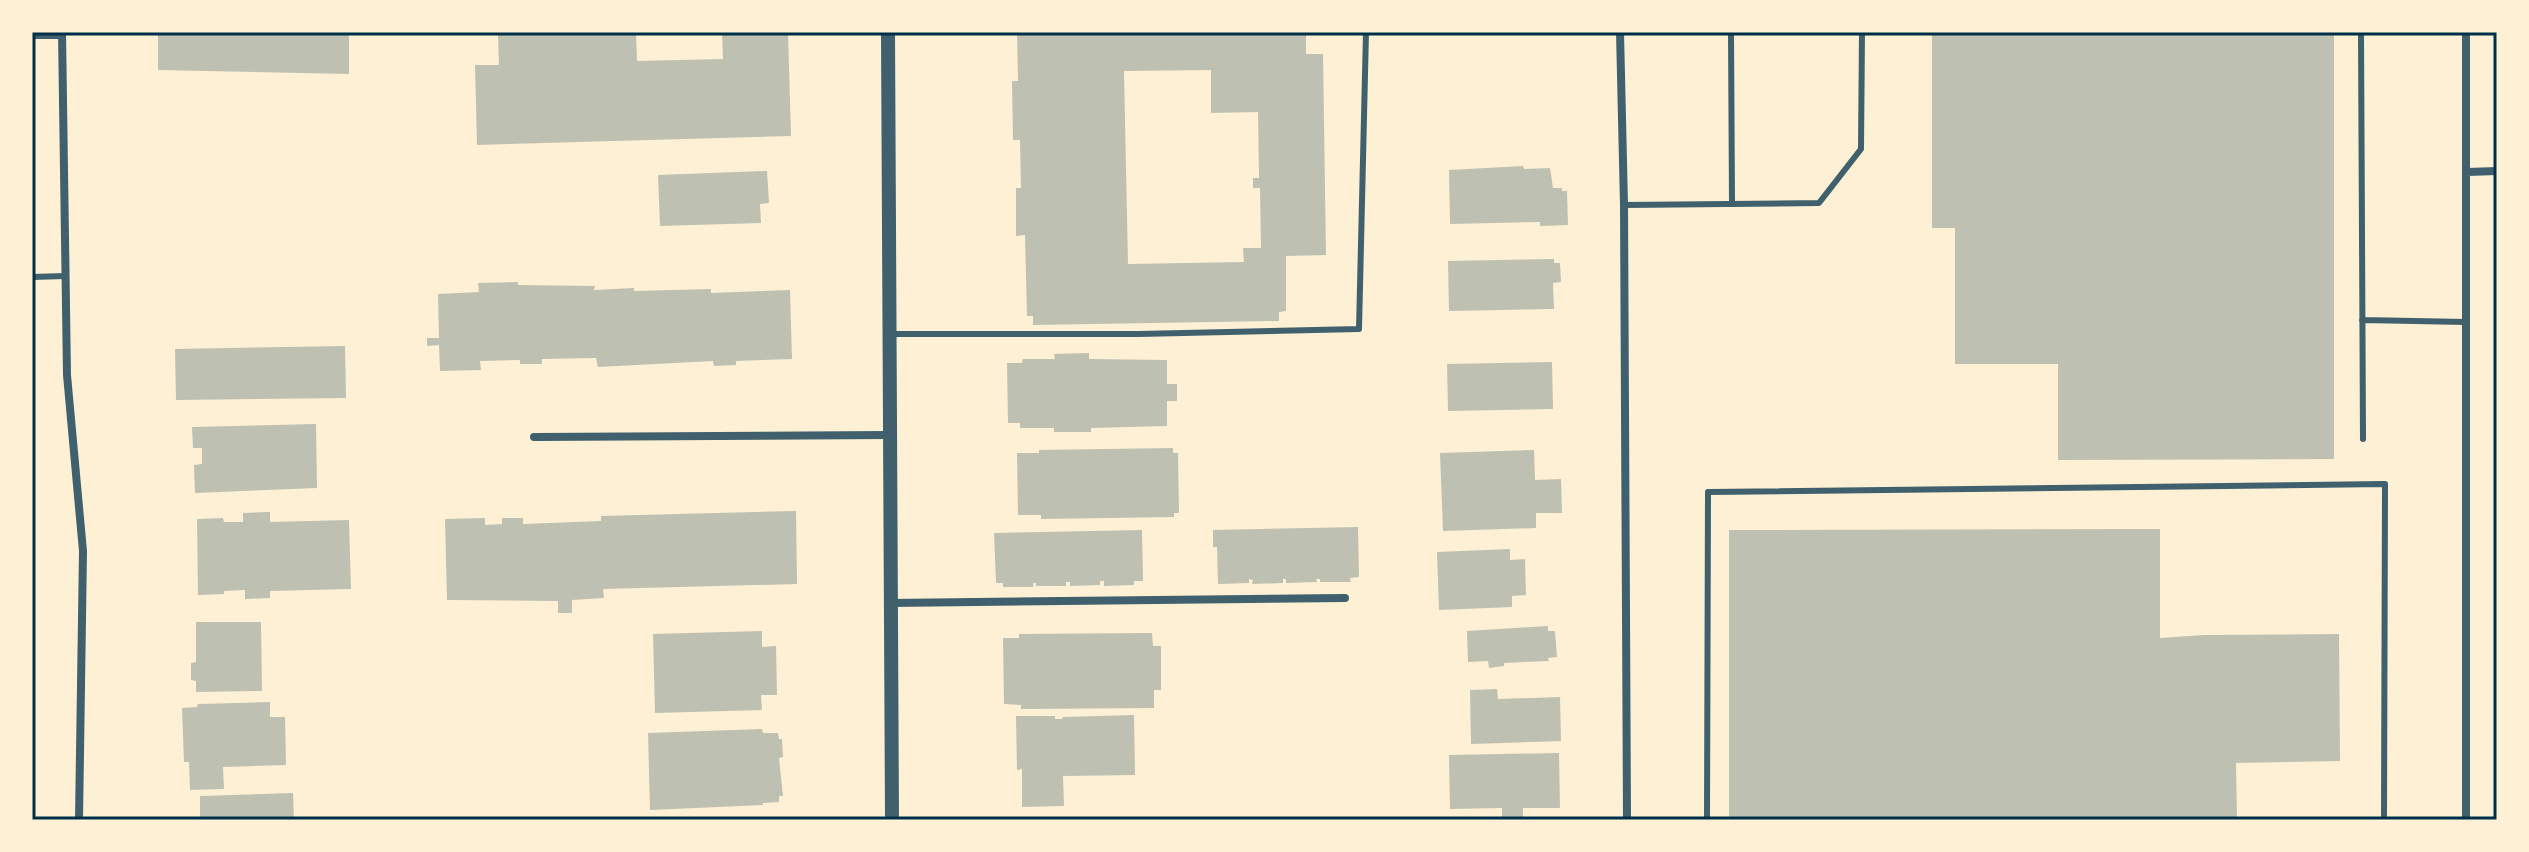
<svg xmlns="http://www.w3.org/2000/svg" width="2529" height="852" viewBox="0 0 2529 852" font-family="'Source Sans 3',sans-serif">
<rect width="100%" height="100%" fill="#fdf0d5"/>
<path fill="#bec0b2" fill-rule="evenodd" d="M158,32h191v42l-191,-4z
M587,32h49l1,29 86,-2 -1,-27h66l3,104 -314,9 -2,-80h24l-1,-30z
M1017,32h289v22h17l3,201 -40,1v55l-7,1v9l-246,4v-9h-6l-2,-81 -9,1v-48h5l-1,-48h-7l-1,-59h6zM1211,70v43l47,-1 1,66h-6v10h7l1,60h-18l1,14 -116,2 -4,-193z
M1932,32h402v427l-276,1v-96h-103v-136h-23z
M1523,166l1,3 26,-1 3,20h9v3h5l1,34 -28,1v-4l-90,2 -1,-54z
M767,171l2,32 -9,1 1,19 -101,3 -2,-51z
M1554,259v4h6l1,19 -8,1 1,26 -105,2 -1,-50z
M518,282v3l77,1 -1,4 40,-2v3l77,-2v4l79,-3 2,69 -56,2v4l-22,1 -1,-5 -115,6 -2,-9 -54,1v5h-22v-4l-40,1 1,9 -41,1 -1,-26 -12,1v-8h12l-1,-44 41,-2 -1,-9z
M345,346l1,52 -170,2 -1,-51z
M1089,353v6l78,1v24h10v17h-10v25l-76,2v4h-37v-4h-34v-5h-12l-1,-60h15l1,-4h32l-1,-5z
M1552,362l1,47 -105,2 -1,-47z
M316,424l1,64 -122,5 -1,-28 8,-1v-16h-9l-1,-21z
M1173,448v5h5l1,60h-5v4l-133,2v-4h-23l-1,-62h22v-3z
M1534,450l1,30 26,-1 1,34h-26v15l-93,3 -3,-78z
M796,511l1,73 -194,5 1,9 -32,2v13h-14v-12l-111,-1 -2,-81 40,-1v7l17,-1v-6h21v6l78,-3v-5z
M270,512v10l79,-2 2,69 -81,2v7l-25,1v-9l-21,1v3l-26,1 -1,-76 26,-1 1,4h19v-9z
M1358,527l1,50 -9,1 1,4h-31v-3h-4l1,3 -31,1v-4h-3v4l-31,1 1,-4 -4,-1v4l-31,1 -1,-37h-4v-17z
M2160,529v109l44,-3 135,-1 1,127 -104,2 1,57h-508v-290z
M1142,530l1,51h-9v4l-30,1v-5h-4v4l-30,1v-4h-4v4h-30v-3h-3v4h-30v-4h-7l-2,-50z
M1510,549v11l15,-1 1,36 -14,1v11l-73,3 -2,-58z
M196,622h65l1,69 -66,1v-11l-5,-1v-17l5,-1z
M1548,626v5h7l2,26 -9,1 1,3 -45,2v3l-15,2 -1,-7 -20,1 -1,-31z
M762,631v16l14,-1 1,49h-16l1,15 -107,3 -2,-79z
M1152,633l1,13h8v44h-7v18l-133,1v-4l-17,-1 -1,-66h16v-4z
M1497,689l1,10 62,-2 1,44 -90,3 -1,-54z
M270,702v15h15l1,48 -63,2 1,22 -34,1 -1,-28h-5l-2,-54 15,-1 1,-3z
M1134,715l1,60 -72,1 1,30 -42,1v-38l-5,1 -1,-54h39v3h7l1,-2z
M762,729l1,4h15l1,6h3l1,18 -4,1 4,38h-4v6l-16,1v2l-113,5 -2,-77z
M1559,753l1,55h-37v9l-21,1v-10l-52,1 -1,-54z
M293,793l1,27h-94v-24z"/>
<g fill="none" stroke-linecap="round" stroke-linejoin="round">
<path stroke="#3f606c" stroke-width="6" d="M1731,32l1,172
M2361,32l2,407
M32,36h30
M1624,205l195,-2 42,-54 1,-117
M32,277l33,-1
M2362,320l104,2
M889,334h250l220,-5 7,-297
M1707,820l1,-328 677,-8 -1,336"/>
<path stroke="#3f606c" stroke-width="8" d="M62,32l5,343 16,176 -4,269
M1620,32l4,173 3,615
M2466,32v788
M2467,172l30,-1
M534,437l356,-2
M890,603l455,-5"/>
<path stroke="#3f606c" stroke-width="14" d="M888,32l4,788"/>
</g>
<rect width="2529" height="852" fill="none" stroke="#fdf0d5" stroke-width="68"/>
<rect x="34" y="34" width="2461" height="784" fill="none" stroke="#003049" stroke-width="3"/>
</svg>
